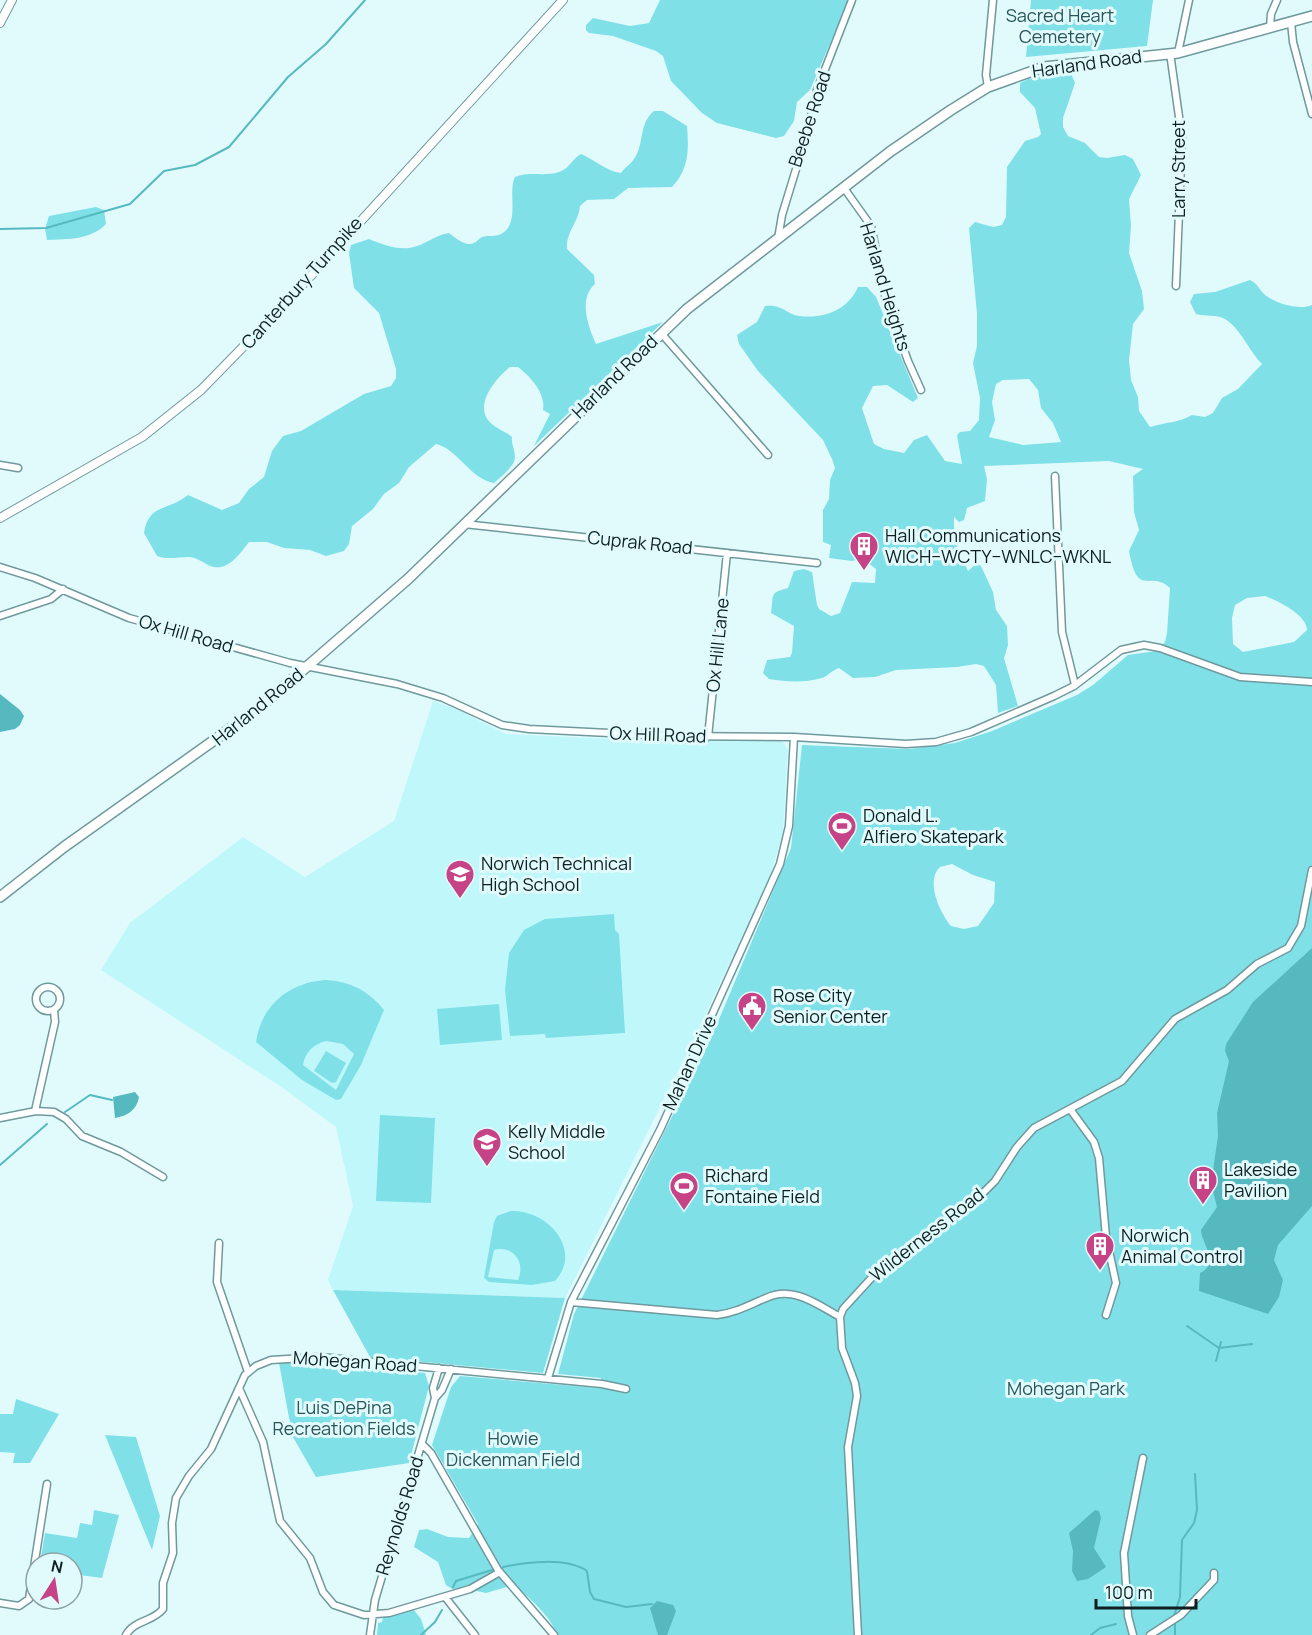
<svg xmlns="http://www.w3.org/2000/svg" width="1312" height="1635" viewBox="0 0 1312 1635" font-family="Manrope,sans-serif">
<rect width="100%" height="100%" fill="#e1fbfd"/>
<path fill="#c0f7fb" d="M433,701l21,7 52,26 128,6h143l6,2 5,8 -5,82 -12,42 -76,163 -130,261 -232,-8 -5,-10 25,-74 -17,-79 -53,-39 -182,-118 29,-47 113,-86 62,40 89,-56z"/>
<path fill="#80e0e8" fill-rule="evenodd" d="M660,0h189l-39,90 -13,12 -3,19 -10,15 -8,2 -59,-15 -15,-10 -31,-32 -8,-25 -7,-5 -43,-15 -24,-3 -3,-3v-5l7,-7 37,8 19,-3z
M1031,0h122l-6,46 -121,11z
M1070,71l5,12 -12,35v9l5,9 17,7 14,14 8,1 18,-3 8,4 8,16 -12,24 2,27 -2,27 13,38 2,18 -11,15 -4,36 2,20 7,17 1,14 11,16c15,-5 29,-4 42,-12l13,2 8,-4 9,-15 16,-9 24,-25c-14,-14 -20,-34 -37,-45 -8,-5 -20,-2 -29,-5l-6,-12 4,-8 21,-2 35,-12c8,4 8,8 14,14 10,9 35,17 48,11v1330h-756c-1,-15 -31,-42 -43,-50l-27,8 -23,-5 -9,2 -8,-5 -8,-23 -24,-15 5,-17 8,-1 21,8 21,1 9,-14 -46,-79 19,-58 9,-11 139,12 2,-10 -43,-4 16,-60 138,-278 79,-188 11,-103 107,4 46,-6 37,-12 85,-36 16,-10 35,-30 28,-4 9,-9 2,-9 3,-45c-21,-19 -32,12 -41,-37l10,-21 -5,-18 -1,-36 10,-7 -34,-8 -125,5 3,13 -2,22 -18,7 -3,12 -5,2 -5,-5v22l14,32 9,-8 4,3 12,26 3,18 11,16 1,19 -4,13 14,48 -20,7 -2,-28 -12,-19 -8,-2 -19,3 -61,3 -21,7 -22,1 -14,-10c-7,2 -11,8 -17,10 -17,5 -36,4 -53,1l-6,-6 4,-13 23,-3 2,-4 2,-27 -23,-13c3,-19 -2,-20 17,-25l6,-17 10,-2 8,3 5,33 2,4 12,7 9,-3 12,-31 23,1 1,-14 -13,-10 -11,2 -23,-3 2,-13 -8,-3v-32l6,-11 1,-19 5,-12 -3,-9 -9,-19 -65,-69 -19,-27 -2,-9 20,-13 8,-16c18,-2 22,9 35,10 24,3 48,-6 58,-29h9l9,10 42,101 -5,4 -26,-17 -14,1 -11,22 12,36 10,5 20,4 10,-13 13,-5 18,26 17,3 -5,-29 3,-3 10,-1 9,-11 1,-22 -7,-35 4,-17v-32l-8,-86 6,-6 18,5 9,-2 4,-8 1,-50 18,-26 13,-4 3,-3 -6,-26 -15,-16v-9l8,-4zM1029,379l9,11 3,18 12,15 8,19 -38,3 -34,-8 6,-17 -3,-18 4,-18 7,-4zM1265,596c13,5 42,19 42,34l-13,12 -51,10 -10,-8 -1,-26 3,-13 12,-7zM952,864l21,11 22,7 -1,21 -16,23 -14,3 -13,-3c-11,-13 -26,-45 -11,-59z
M654,111h9l24,15c2,24 2,43 -15,61l-44,1 -14,11 -27,1 -7,6c-1,16 -14,25 -13,43l27,26 1,9c-17,15 -7,42 1,60l67,-22 -129,124 16,-32 -7,-4c3,-16 -12,-33 -25,-43h-8c-13,10 -35,36 -22,53 6,8 17,11 24,17 -1,7 3,13 3,20 0,9 -14,20 -21,26 -24,-4 -36,-34 -58,-39l-27,23 -10,16 -15,11 -11,15 -21,17 -3,18 -5,7 -18,5 -16,-6 -26,-2 -17,-6h-18c-10,13 -23,32 -41,23 -7,-4 -11,-7 -18,-8 -12,0 -22,3 -33,-1l-13,-23c5,-30 23,-21 44,-38l34,15 17,-7 10,-14 15,-12 8,-26 11,-15 18,-5 63,-37 27,-8 5,-8v-9l-17,-56 -25,-25 -5,-35 2,-8 18,-6c15,6 32,13 48,7 12,-4 19,-11 32,-13 7,5 16,14 25,10 3,-1 5,-5 8,-6 6,-2 13,0 19,-3 20,-11 6,-42 14,-57 15,-6 29,0 44,-5 10,-3 13,-13 22,-18 13,5 26,18 40,19 4,-6 10,-9 13,-14 11,-16 4,-35 20,-48z
M96,207l8,3 2,14c-15,16 -38,15 -59,16l-2,-11 4,-13z
M614,914l1,16 4,4 6,99 -79,5 -1,-4 -35,2 -5,-46 4,-37 15,-23 21,-11z
M326,980c24,1 43,11 58,30l-23,55 -20,34 -5,1 -34,-20 -46,-38c5,-37 34,-60 70,-62zM326,1041l17,3 11,10 -18,36 -33,-25c2,-13 11,-21 23,-24z
M499,1004l3,36 -62,5 -3,-36z
M326,1051l20,12 -10,19 -4,1 -18,-12z
M380,1115l55,3 -4,85 -55,-2z
M511,1211c35,-2 73,38 44,70l-23,4 -43,-3 -5,-4 10,-56 3,-6zM498,1249c18,-1 27,15 20,31l-30,-3 6,-27z
M333,1290l232,8 -22,75 -173,-16z
M309,1360l116,13 4,13 -20,77 -93,14 -30,-52 4,-2 -11,-60z
M16,1399l43,15 -29,49h-17l2,-10 -15,-1v-38h13z
M105,1435l31,2 24,79 -8,34z
M94,1510l25,5 -17,63 -30,-4v-11h-32l5,-30 32,5 3,-15 12,2z
M410,1605l11,14 5,16h-49l1,-12 4,-1 2,-8z"/>
<path fill="#56b9c0" d="M0,694l20,16 4,6 -4,9 -5,4 -15,3z
M1312,948v258l-34,39 -4,15 9,20 -4,17 -11,17 -69,-23 1,-18c21,-10 1,-30 1,-43l16,-23 -6,-23 7,-48 -1,-23 12,-52 -4,-10 1,-7 27,-42z
M135,1092l4,5c-2,13 -12,19 -24,21l-2,-21z
M1095,1510l4,1 2,7 -7,30 12,19 -18,12 -11,2 -5,-10 1,-20 -4,-18z
M657,1601l16,4 3,6 -9,24h-9l-8,-27z"/>
<g fill="none" stroke-linecap="round" stroke-linejoin="round">
<path stroke="#56b9c0" stroke-width="2" d="M0,229l46,-1 84,-24 34,-33 31,-6 34,-18 59,-70 38,-33 39,-44
M65,1112l25,-17 22,5
M0,1165l47,-41
M1187,1326l32,22 33,-4
M1216,1361l5,-19
M503,1567c23,-5 63,-10 84,4l3,21 4,7 32,8 26,-3
M453,1587l3,-6 36,-11
M1174,1616l6,-19 2,-57 12,-17 3,-13 -2,-36
M421,1635l14,-13 7,-12
M1091,1635l9,-7 16,-4
M1175,1635v-11"/>
<g stroke="#6f999c" stroke-width="9">
<path id="minor" d="M1291,22l2,20 19,72
M1270,28l1,-14 6,-14
M1170,53l12,85 -6,148
M1178,53l11,-53
M988,87l-2,-12 7,-75
M844,188l27,38 15,74 22,61 13,29
M778,239l4,-24 26,-85 9,-40 35,-90
M661,333l107,122
M0,465l18,3
M1055,476l7,156 13,53
M464,524l353,39
M0,567l35,11 94,40 161,45 107,21 46,14 59,27 27,4 140,7 125,1 112,7 30,-2 35,-10 83,-36 20,-10 47,-36 23,-5 16,3 80,29 72,5
M0,616l51,-17 12,-10
M708,737l19,-184
M36 999a12 12 0 1 1 24 0a12 12 0 1 1-24 0Z
M1070,1109l24,33 5,16 7,79 10,46 -10,32
M35,1111l20,-89 -1,-12
M0,1118l36,-7 18,1 12,7 16,17 39,16 42,25
M219,1243l-2,39 31,90
M571,1302l146,13c18,-2 32,-10 49,-17 26,-13 51,6 74,19
M548,1378l23,-76 89,-172 120,-266 9,-38 5,-89
M239,1388l24,54 17,79 30,37 13,34 11,13 30,10 25,-2 81,-24 30,-17
M435,1398l-2,-10 6,-20
M422,1444l9,9 67,117 56,65
M445,1597l30,38
M0,1603l19,3 10,-7 18,-115
M126,1635c8,-15 27,-13 37,-26v-26l10,-30 -1,-30 4,-25 13,-22 22,-27 34,-74 11,-9 15,-6 50,-3 281,27 24,5
M370,1635l5,-35 60,-202 7,-8 9,-21
M858,1635l-10,-188 9,-51 -2,-13 -13,-35 -2,-31 3,-8 33,-36 99,-72 20,-20 22,-34 17,-19 88,-47 53,-62 52,-29 30,-26 31,-16 13,-22 11,-56
M1133,1635l-5,-19 -4,-63 19,-95
M1150,1635l31,-20 33,-35v-7"/>
</g>
<g stroke="#6f999c" stroke-width="10">
<path id="tertiary" d="M0,23l12,-23
M0,518l142,-81 59,-47 84,-86 278,-304"/>
</g>
<g stroke="#6f999c" stroke-width="12">
<path id="secondary" d="M0,897l64,-50 194,-138 150,-130 279,-270 204,-158 60,-41 37,-23 56,-20 134,-14 134,-37"/>
</g>
<use href="#minor" stroke="#fff" stroke-width="6"/>
<use href="#tertiary" stroke="#fff" stroke-width="8"/>
<use href="#secondary" stroke="#fff" stroke-width="9"/>
</g>
<defs>
<g id="building-pin" transform="scale(1.5)"><path d="M0 17L-7.5 6A9.5 9.5 0 1 1 7.5 6Z" fill="#c74387" stroke="#e1fbfd"/><path d="M-4-6H4V6H1V3H-1V6H-4ZM-2.5-4.3h1.7v1.8h-1.7ZM.8-4.3h1.7v1.8H.8ZM-2.5-1h1.7V.8h-1.7ZM.8-1h1.7V.8H.8Z" fill="#fff"/></g>
<g id="stadium-pin" transform="scale(1.5)"><path d="M0 17L-7.5 6A9.5 9.5 0 1 1 7.5 6Z" fill="#c74387" stroke="#e1fbfd"/><path d="M0-5a6.5 5 0 1 0 0 10a6.5 5 0 1 0 0-10ZM-3.5-1.8h7v3.6h-7Z" fill="#fff"/></g>
<g id="school-pin" transform="scale(1.5)"><path d="M0 17L-7.5 6A9.5 9.5 0 1 1 7.5 6Z" fill="#c74387" stroke="#e1fbfd"/><path d="M0-5L7-2L0 1L-7-2ZM-4 1L0 2.5L4 1V4Q0 6-4 4Z" fill="#fff"/></g>
<g id="civic-pin" transform="scale(1.5)"><path d="M0 17L-7.5 6A9.5 9.5 0 1 1 7.5 6Z" fill="#c74387" stroke="#e1fbfd"/><path d="M-.6-6.5H3V-4.5H.6V-3L4-1V1h2V6H-6V1h2V-1L-.6-3ZM-1.2 2.5V6h2.4V2.5Z" fill="#fff"/></g>
</defs>
<g fill-rule="evenodd">
<use href="#building-pin" x="864" y="546"/>
<use href="#stadium-pin" x="842" y="826"/>
<use href="#school-pin" x="460" y="874"/>
<use href="#civic-pin" x="752" y="1006"/>
<use href="#school-pin" x="487" y="1142"/>
<use href="#building-pin" x="1203" y="1180"/>
<use href="#stadium-pin" x="684" y="1186"/>
<use href="#building-pin" x="1100" y="1246"/>
</g>
<g text-anchor="middle" stroke-width="6" stroke-linejoin="round" paint-order="stroke">
<g font-size="18" fill="#295559" stroke="#e1fbfd">
<text x="1060" y="22">Sacred Heart<tspan x="1060" dy="21">Cemetery</tspan></text>
<text x="1066" y="1395">Mohegan Park</text>
<text x="344" y="1414">Luis DePina<tspan x="344" dy="21">Recreation Fields</tspan></text>
<text x="513" y="1445">Howie<tspan x="513" dy="21">Dickenman Field</tspan></text>
</g>
<g font-size="18" fill="#0e1f21" stroke="#e1fbfd">
<text transform="translate(1087 64) rotate(-8)" y="6">Harland Road</text>
<text transform="translate(810 119) rotate(-72)" y="6">Beebe Road</text>
<text transform="translate(1179 169) rotate(-90)" y="6">Larry Street</text>
<text transform="translate(302 283) rotate(-48)" y="6">Canterbury Turnpike</text>
<text transform="translate(885 287) rotate(73)" y="6">Harland Heights</text>
<text transform="translate(615 377) rotate(-44)" y="6">Harland Road</text>
<text transform="translate(640 543) rotate(6)" y="6">Cuprak Road</text>
<text transform="translate(186 634) rotate(16)" y="6">Ox Hill Road</text>
<text transform="translate(718 645) rotate(-84)" y="6">Ox Hill Lane</text>
<text transform="translate(258 707) rotate(-39)" y="6">Harland Road</text>
<text transform="translate(658 735) rotate(2)" y="6">Ox Hill Road</text>
<text transform="translate(690 1063) rotate(-65)" y="6">Mahan Drive</text>
<text transform="translate(927 1235) rotate(-38)" y="6">Wilderness Road</text>
<text transform="translate(355 1362) rotate(4)" y="6">Mohegan Road</text>
<text transform="translate(400 1516) rotate(-73)" y="6">Reynolds Road</text>
</g>
<g font-size="18" fill="#0e1f21" stroke="#e1fbfd" text-anchor="start">
<text x="885" y="542">Hall Communications<tspan x="885" dy="21">WICH–WCTY–WNLC–WKNL</tspan></text>
<text x="863" y="822">Donald L.<tspan x="863" dy="21">Alfiero Skatepark</tspan></text>
<text x="481" y="870">Norwich Technical<tspan x="481" dy="21">High School</tspan></text>
<text x="773" y="1002">Rose City<tspan x="773" dy="21">Senior Center</tspan></text>
<text x="508" y="1138">Kelly Middle<tspan x="508" dy="21">School</tspan></text>
<text x="1224" y="1176">Lakeside<tspan x="1224" dy="21">Pavilion</tspan></text>
<text x="705" y="1182">Richard<tspan x="705" dy="21">Fontaine Field</tspan></text>
<text x="1121" y="1242">Norwich<tspan x="1121" dy="21">Animal Control</tspan></text>
</g>
</g>
<g transform="translate(54 1581) rotate(12)"><circle r="28" fill="#e1fbfd" stroke="#8da3a5" stroke-width="1.5"/>
<path d="M0-4.5L10 22L0 15L-10 22Z" fill="#c74387"/>
<text y="-9" font-size="16" font-weight="bold" text-anchor="middle" fill="#0e1f21">N</text>
</g>
<path d="M1096 1599v9h100v-9" fill="none" stroke="#0e1f21" stroke-width="3"/>
<text x="1105" y="1599" font-size="18" fill="#0e1f21" stroke="#e1fbfd" stroke-width="4.5" paint-order="stroke">100 m</text>
</svg>
